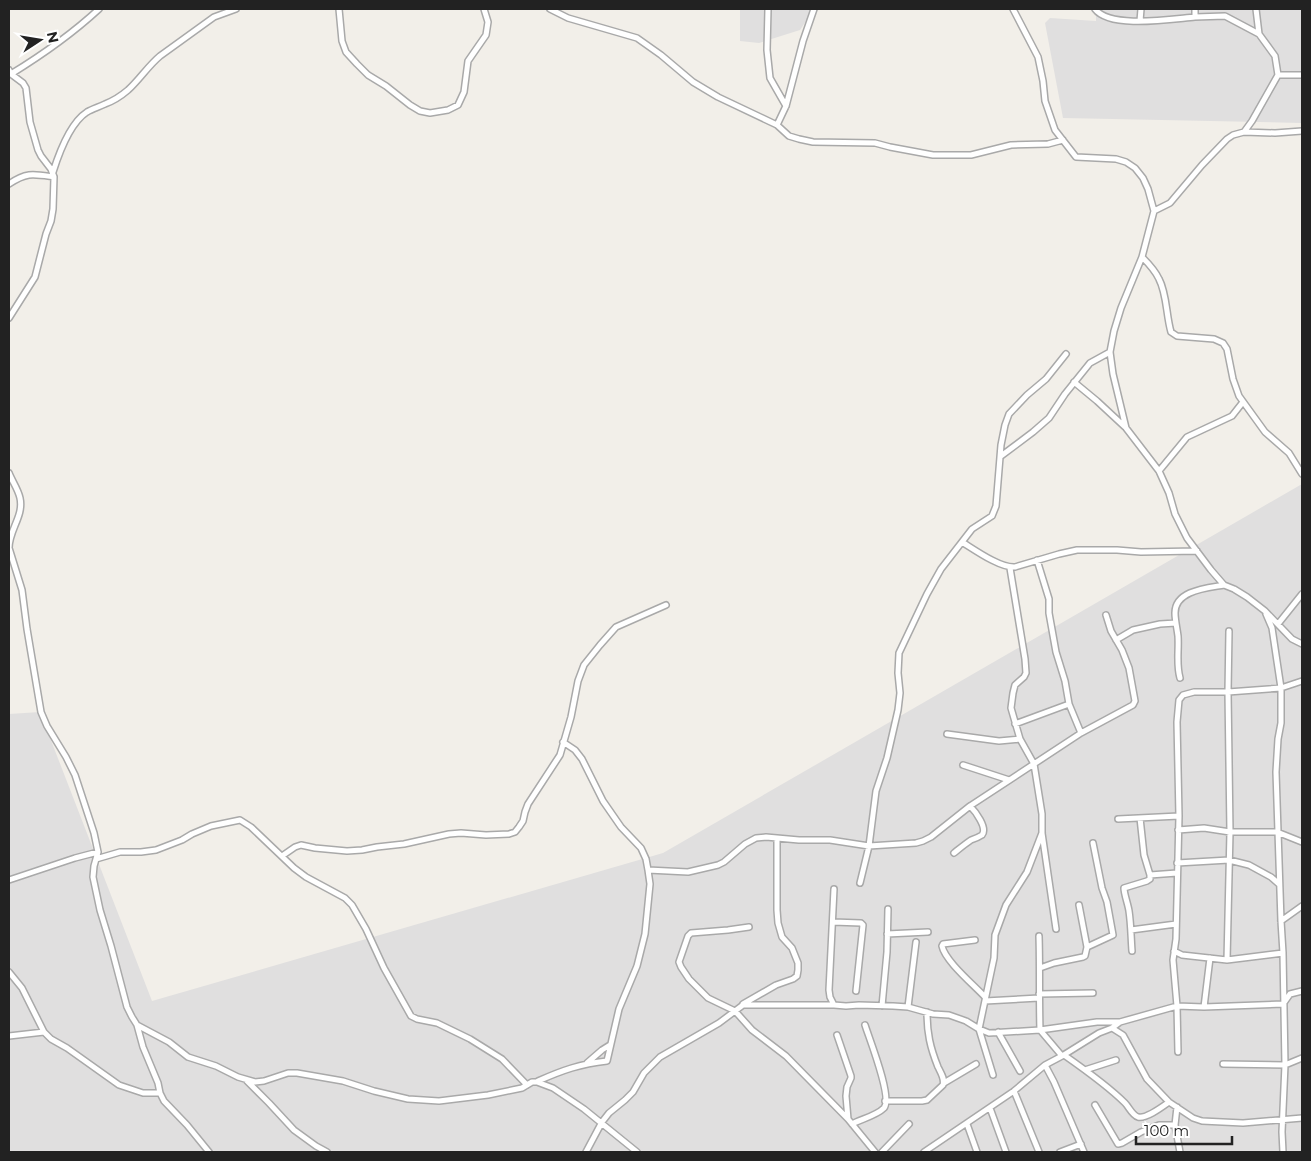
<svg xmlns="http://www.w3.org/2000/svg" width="1311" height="1161" viewBox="0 0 1311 1161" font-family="Montserrat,sans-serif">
<rect width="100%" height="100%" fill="#f2efe9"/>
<path fill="#e0dfdf" d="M740,9h74l-14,21 -41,13 -19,-2z
M1096,9h206v114l-239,-5 -18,-95 5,-5 46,3z
M1302,484v668h-1293v-438l31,-2 112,289 511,-148z"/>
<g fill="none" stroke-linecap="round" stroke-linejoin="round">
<g stroke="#a9a9a9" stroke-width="8">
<path id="street" d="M339,9l3,32 4,11 11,12 11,11 18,11 24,19 10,6 10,2 18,-3 10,-5 6,-13 4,-31 18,-26 2,-13 -4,-13
M550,9l18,9 69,20 24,17 32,27 25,15 59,28 12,11 10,3 14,3 62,1 15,4 43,8h38l40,-10 37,-1 15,-4
M768,9l-1,41 3,28 16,28
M1013,9l25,48 5,24 2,20 10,29 21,27 40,2 10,3 9,6 8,10 5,11 6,22 -12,46 -21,51 -7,23 -4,21 3,22 13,54 33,43 10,22 6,21 12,24 24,32 13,15 10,4 13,8 18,14 27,28 10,5
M1095,9c15,20 76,10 100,8
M1195,9v8l30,-1 34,18
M1256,9l3,25 16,22 3,19
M1140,21l1,-12
M9,70l2,4 12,9 3,5 4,34 8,28 3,6 10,13 3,8 -1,32 -2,12 -5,13 -11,43 -26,41
M11,74c31,-19 62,-41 88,-65
M777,125l9,-19 17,-65 11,-32
M1244,132l31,1 27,-2
M53,172c6,-19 17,-49 34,-60 5,-3 12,-5 18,-8 8,-3 16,-8 23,-14 12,-11 20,-24 32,-34l54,-39 22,-8
M9,184c18,-12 24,-10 45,-7
M1154,211l16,-8 32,-38 25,-26 6,-4 11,-3 8,-11 26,-46h24
M1142,257c7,7 13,13 17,22 8,15 7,36 12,53l6,4 37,3 9,4 4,6 6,30 6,17 26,36 24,21 13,21
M1074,382l23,19 28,26
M1001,456l32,-24 16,-14 16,-24 25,-31 20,-11
M1159,471l28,-34 45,-21 11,-14
M9,473c3,8 9,16 11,25 4,18 -11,32 -11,50l13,42 5,39 14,83 6,14 19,31 9,18 19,58 4,19 -4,14 -1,11 7,33 11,36 16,61 5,10 5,8 32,17 19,15 28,9 22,11 17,5 9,-1 24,-8h9l46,8 31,10 34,8 31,2 49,-6 34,-7 10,-6h5l16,6 31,21 53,43
M962,542c13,8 38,26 53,25l44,-13 18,-4h40l24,2 56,-1
M1037,560l12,39v14l7,39 9,29 4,23 12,29
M1010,568l15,91 1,14 -2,4 -9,8 -2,8 -2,15 9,31 14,25 8,50v19l14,96
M1266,614l6,14 9,60v35l-3,16 -2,33 5,149 2,32 2,112 -3,67 1,20
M1278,624l24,-30
M1116,640l17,-10 27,-6 16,-1
M1180,678c-4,-14 -1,-28 -2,-42 -1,-8 -3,-16 -3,-23 0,-23 33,-25 49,-28
M1015,724l54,-20
M947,734l52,7 21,-2
M963,765l46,15
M1140,818l4,37 6,20 27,-2
M1118,819l61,-3
M1178,830l26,-2 26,4h47l25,10
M954,853c5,-4 11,-9 17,-13 3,-1 8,-3 11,-5 6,-7 -7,-24 -12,-29
M282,856l13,-9 6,-2 14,3 32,3 15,-1 15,-3 27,-3 45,-10 12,-1 25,2 23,-1 6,-2 4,-5 4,-6 2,-9 3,-8 32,-49 11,-38 7,-36 6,-16 16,-20 16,-18 50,-22
M96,859l24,-7h21l15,-2 26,-10 10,-6 19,-8 29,-6 11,7 43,41 12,9 39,21 7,7 14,24 18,39 27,48 6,3 20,4 33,16 32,20 25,26
M1177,863l52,-3 20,5 22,12 8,7
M648,870l40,2 30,-7 6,-3 21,-18 11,-6 10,-1 33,3h31l39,6 47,-3 7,-2 8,-4 39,-31 111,-73 52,-28 2,-4 -6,-33 -7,-18 -11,-19 -5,-16
M9,880l66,-22 23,-6
M860,883l9,-37 7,-55 11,-33 11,-48 2,-17 -2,-20 1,-20 28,-59 14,-25 31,-40 20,-13 4,-10 5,-61 4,-20 4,-11 18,-19 19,-16 20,-25
M834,889l-5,101 1,7 4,8 12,1 13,-1 34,1 15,1 25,7 16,1 17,6 13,8 10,4 51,-3 22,26
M1281,921l21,-15
M833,922l28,1 2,2 -7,66
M749,927l-21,3 -37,3 -3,3 -9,26 2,5 8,12 19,19 27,13 17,19 34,26 62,63
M1131,930l45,-6
M887,934l41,-2
M1039,936c1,31 0,63 1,94l57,-8h23
M975,940l-32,4 -1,2c3,15 32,39 43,51
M1087,947l26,-12 -6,-33 -5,-14 -9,-45
M1132,951c-1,-13 -1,-27 -3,-40 -1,-7 -5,-17 -5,-23l23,-7 3,-2v-4
M1174,951l8,4 45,5 56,-7
M1227,960l3,-128 -2,-140 1,-61
M1040,968l14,-5 29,-6 2,-1 2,-9 -8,-42
M9,972l13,16 22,44 7,7 16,9 52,37 24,8h17
M1039,994l54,-1
M985,1001l54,-3
M743,1004l33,-19 17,-6 4,-3 1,-6v-7l-6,-15 -10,-11 -4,-14 -1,-13v-72
M882,1006l5,-54 1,-43
M908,1007l8,-65
M1204,1007l6,-49
M137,1025l6,22 15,36 2,10 4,8 23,24 22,27
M1112,1028l11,7 24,44 22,23 24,16 9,3 41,2 59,-5
M998,1032l22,39
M837,1035l14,41v2l-4,9 -1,9 2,23 27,33
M9,1036l35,-4
M1178,1052l-1,-46 -4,-46 3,-21 3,-123 -2,-94 2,-22 4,-5 11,-3h34l53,-4 21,-7
M1064,1055c20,14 44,31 61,48 4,4 7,12 13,14 8,2 24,-10 31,-15
M587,1063l15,-13 8,-5
M1223,1064l62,1 17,-7
M1045,1065l9,17 30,70
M1085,1070l31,-10
M993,1075l-14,-46 15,-71 1,-23 11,-30 21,-33 15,-39
M247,1081l22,22 25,27 22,16 11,6
M538,1081c25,-11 42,-17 69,-20l12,-52 18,-43 8,-32 5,-50 -2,-14 -2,-11 -5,-11 -20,-21 -18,-26 -21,-42 -7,-9 -12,-8
M944,1083l32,-19
M1014,1091l25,61
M885,1101h37l5,-1 16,-15c2,-6 -2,-12 -5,-18 -8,-20 -11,-34 -11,-55
M1095,1105l23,39 4,-1 19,-11 18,-7h16
M1177,1107l-2,18 5,27
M990,1108l16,44
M852,1124c9,-5 24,-8 32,-16 9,-10 -15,-70 -19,-83
M967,1124l10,28
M586,1152l16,-30 7,-9 16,-13 8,-8 11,-19 16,-16 59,-34 24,-18h91
M882,1152l27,-28
M924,1152l90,-61 31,-26 17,-9 37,-23 13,-5 8,-6 57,-16 27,1 79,-3 7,-10 12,-3
M1060,1152l21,-8"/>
</g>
<use href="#street" stroke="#fff" stroke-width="5"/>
</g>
<rect width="1311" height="1161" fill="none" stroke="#222222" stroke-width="20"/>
<g transform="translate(40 40) rotate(78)" stroke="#ffffff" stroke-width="4" paint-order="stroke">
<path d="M0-4L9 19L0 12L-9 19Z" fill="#222222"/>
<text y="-8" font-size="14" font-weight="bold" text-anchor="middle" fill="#222222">N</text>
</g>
<path d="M1136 1136v8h96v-8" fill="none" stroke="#222222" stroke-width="2.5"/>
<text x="1144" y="1136" font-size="15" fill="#222222" stroke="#ffffff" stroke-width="4" paint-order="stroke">100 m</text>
</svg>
